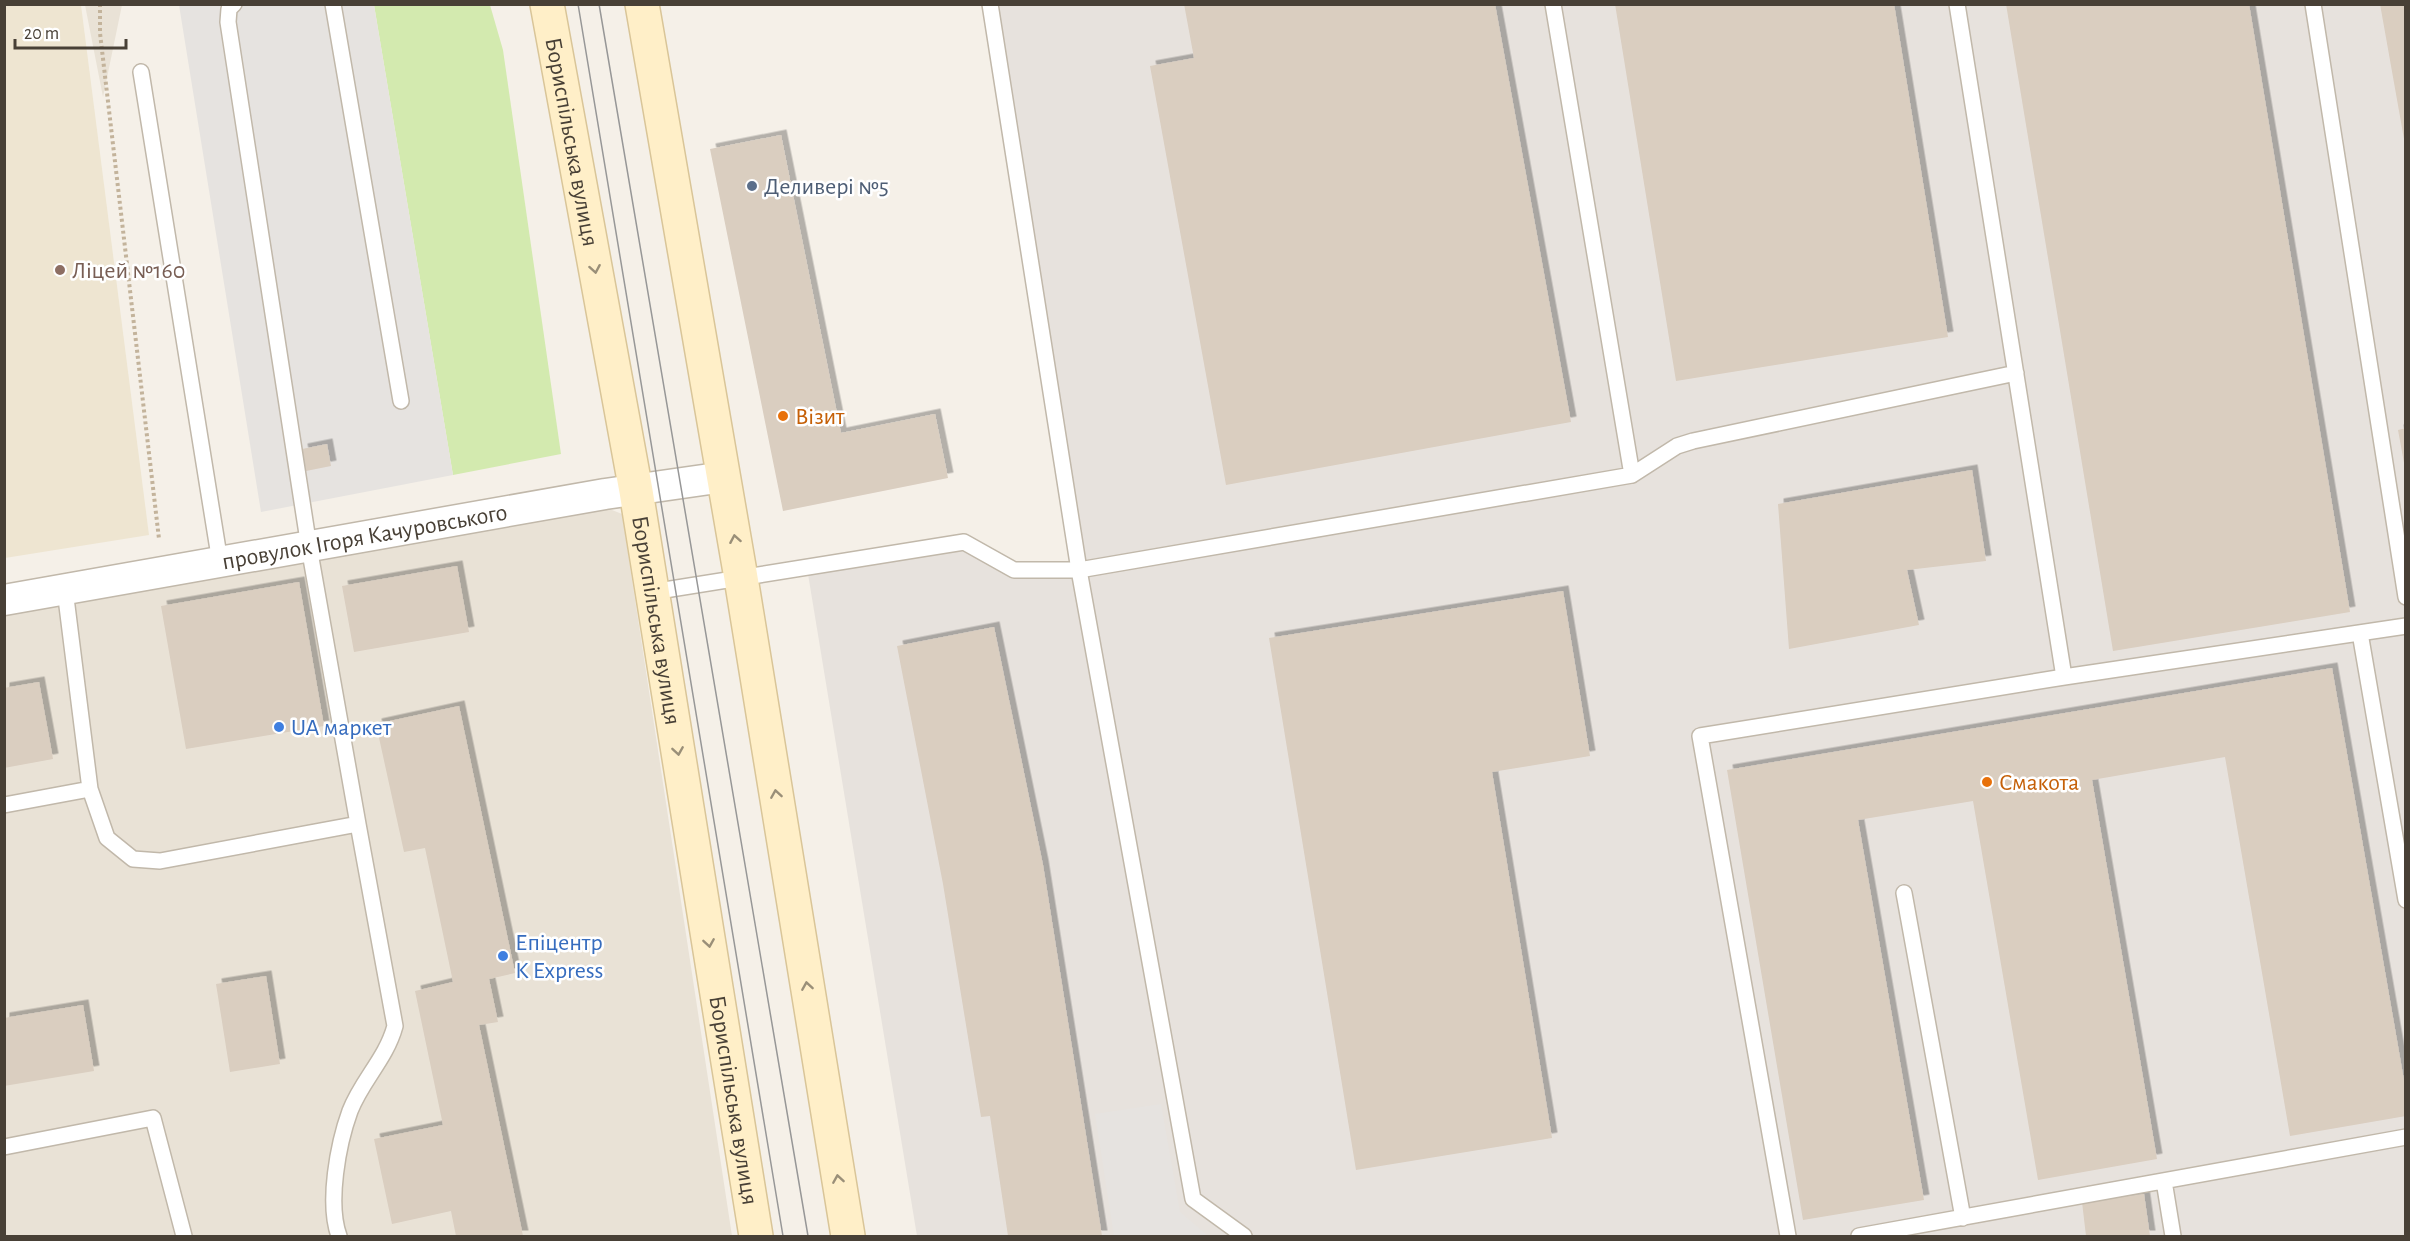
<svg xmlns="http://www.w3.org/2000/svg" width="2410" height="1241" viewBox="0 0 2410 1241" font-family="'Alegreya Sans',sans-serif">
<defs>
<filter id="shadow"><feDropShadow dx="5.5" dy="-5.5" stdDeviation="0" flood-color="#0004"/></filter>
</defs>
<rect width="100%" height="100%" fill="#f5f0e8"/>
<path fill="#e9e2d6" d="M85,5h37l-19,92z
M602,506l20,8 110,722h-727v-624z"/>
<path fill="#e7e2dd" d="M990,5h1415v1231h-1488l-110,-668 157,-26 50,28h65z"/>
<path fill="#eee5d1" d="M5,4l76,1 68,530 -144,23z"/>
<path fill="#d3eaaf" d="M374,5h116l13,45 58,404 -108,21z"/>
<path fill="#e6e3e0" d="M179,5h195l79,470 -192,37z
M1161,1104l19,108 28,24h-94l-19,-122z"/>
<path fill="#dacec0" filter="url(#shadow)" d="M1184,4h311l76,418 -345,63 -76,-419 44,-8z
M1615,4h279l54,333 -272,44z
M2006,4h243l101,608 -237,39z
M2380,4h26v135h-2z
M781,135l60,298 94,-19 13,64 -165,33 -73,-362z
M2406,428v34l-2,1 -6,-33z
M327,444l4,22 -25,5 -4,-22z
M1972,470l14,91 -79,9 12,55 -130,24 -11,-145z
M457,566l12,66 -115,20 -12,-66z
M299,582l25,144 -138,23 -25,-143z
M1563,591l27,165 -98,16 60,366 -196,32 -87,-532z
M994,627l49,238 59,371h-94l-18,-120 -9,1 -38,-233 -46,-238z
M2332,668l74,424v24l-116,20 -65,-379 -133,23 65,379 -119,21 -65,-379 -115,19 66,380 -121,20 -76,-450z
M39,682l14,77 -49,9v-80z
M459,706l56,267 -26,6 9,43 -19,3 44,211h-67l-5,-25 -59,13 -18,-85 69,-14 -28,-134 38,-9 -28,-134 -21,4 -28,-128z
M266,976l14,88 -50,8 -14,-88z
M83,1005l11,66 -90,15v-68z
M2144,1194l6,42h-64l-4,-34z"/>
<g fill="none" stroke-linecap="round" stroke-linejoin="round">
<g stroke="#c1b8aa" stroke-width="18">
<path id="service" d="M333,4l68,397
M990,4l89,566 114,629 51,37
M1553,4l79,471
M1957,4l107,673
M2313,4l93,593
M141,72l79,490
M65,590l25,199 17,49 26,21 27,2 198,-37 -49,-277 -81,-525 1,-13 5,-5
M652,592l312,-50 50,28h65l553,-95 45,-29 16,-5 323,-68
M2360,633l46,267
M4,805l86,-16
M1904,893l59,325
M4,1147l149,-29 31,118
M2164,1181l9,55
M339,1236c-12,-33 -1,-92 11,-125 12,-31 36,-52 45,-85l-37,-202
M1788,1236l-88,-500 364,-59 342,-51
M1859,1236l547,-99"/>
</g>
<g stroke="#c1b8aa" stroke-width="33">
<g id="minor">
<path id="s1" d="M4,600l601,-106 119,-17"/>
</g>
</g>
<g stroke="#d9c598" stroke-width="36">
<g id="secondary">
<path id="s2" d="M547,4l89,487 120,745"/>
<path d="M642,4l99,574 107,658"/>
</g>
</g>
<path stroke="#c3b39b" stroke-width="4" stroke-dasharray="3 3" stroke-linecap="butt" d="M100,4v29l59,506"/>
<use href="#service" stroke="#fff" stroke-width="15"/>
<use href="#minor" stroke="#fff" stroke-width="30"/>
<use href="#secondary" stroke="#ffefc8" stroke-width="33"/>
<path stroke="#979797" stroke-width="1.5" d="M578,4l205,1232
M599,4l209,1232"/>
</g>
<defs><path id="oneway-chevron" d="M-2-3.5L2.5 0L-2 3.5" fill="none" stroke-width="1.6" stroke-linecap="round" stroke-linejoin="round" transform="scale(1.5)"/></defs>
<g stroke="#9a8f78">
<use href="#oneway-chevron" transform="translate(595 269) rotate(80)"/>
<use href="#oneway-chevron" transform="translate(735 539) rotate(-100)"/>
<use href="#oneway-chevron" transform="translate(678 751) rotate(81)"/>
<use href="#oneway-chevron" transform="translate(776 794) rotate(-99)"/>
<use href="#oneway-chevron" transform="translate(709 943) rotate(81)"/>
<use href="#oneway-chevron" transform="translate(807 986) rotate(-99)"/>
<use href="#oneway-chevron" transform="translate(838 1179) rotate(-99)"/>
</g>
<circle fill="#5c6f8a" stroke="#fff" stroke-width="2" cx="752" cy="186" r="6"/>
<circle fill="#8d6e63" stroke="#fff" stroke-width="2" cx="60" cy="270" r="6"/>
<g fill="#e8710a" stroke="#fff" stroke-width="2">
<circle cx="783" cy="416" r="6"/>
<circle cx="1987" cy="782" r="6"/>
</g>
<g fill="#3f7fe0" stroke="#fff" stroke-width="2">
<circle cx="279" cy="727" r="6"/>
<circle cx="503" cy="956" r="6"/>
</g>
<g text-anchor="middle" stroke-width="5" stroke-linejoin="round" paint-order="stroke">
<g font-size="24" fill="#484036" stroke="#fff">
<text dy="8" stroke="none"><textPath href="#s2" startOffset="140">Бориспільська вулиця</textPath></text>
<text dy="8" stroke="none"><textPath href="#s1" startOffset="366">провулок Ігоря Качуровського</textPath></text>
<text dy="8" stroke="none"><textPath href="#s2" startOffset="626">Бориспільська вулиця</textPath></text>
<text dy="8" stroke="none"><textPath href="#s2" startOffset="1112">Бориспільська вулиця</textPath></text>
</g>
<g font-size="24" fill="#4e5e75" stroke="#fff" text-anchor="start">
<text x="764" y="194">Деливері №5</text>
</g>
<g font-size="24" fill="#785e54" stroke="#fff" text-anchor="start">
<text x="72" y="278">Ліцей №160</text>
</g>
<g font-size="24" fill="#c56008" stroke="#fff" text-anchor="start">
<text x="795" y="424">Візит</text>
<text x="1999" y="790">Смакота</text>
</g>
<g font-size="24" fill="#366cbe" stroke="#fff" text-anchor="start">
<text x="291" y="735">UA маркет</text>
<text x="515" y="950">Епіцентр<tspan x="515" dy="28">К Express</tspan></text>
</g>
</g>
<rect width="2410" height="1241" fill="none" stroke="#484036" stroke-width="12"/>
<path d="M15 39v9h111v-9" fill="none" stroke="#484036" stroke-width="3"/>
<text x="24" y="39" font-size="18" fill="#484036" stroke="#ffffff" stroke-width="4.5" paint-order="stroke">20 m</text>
</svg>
